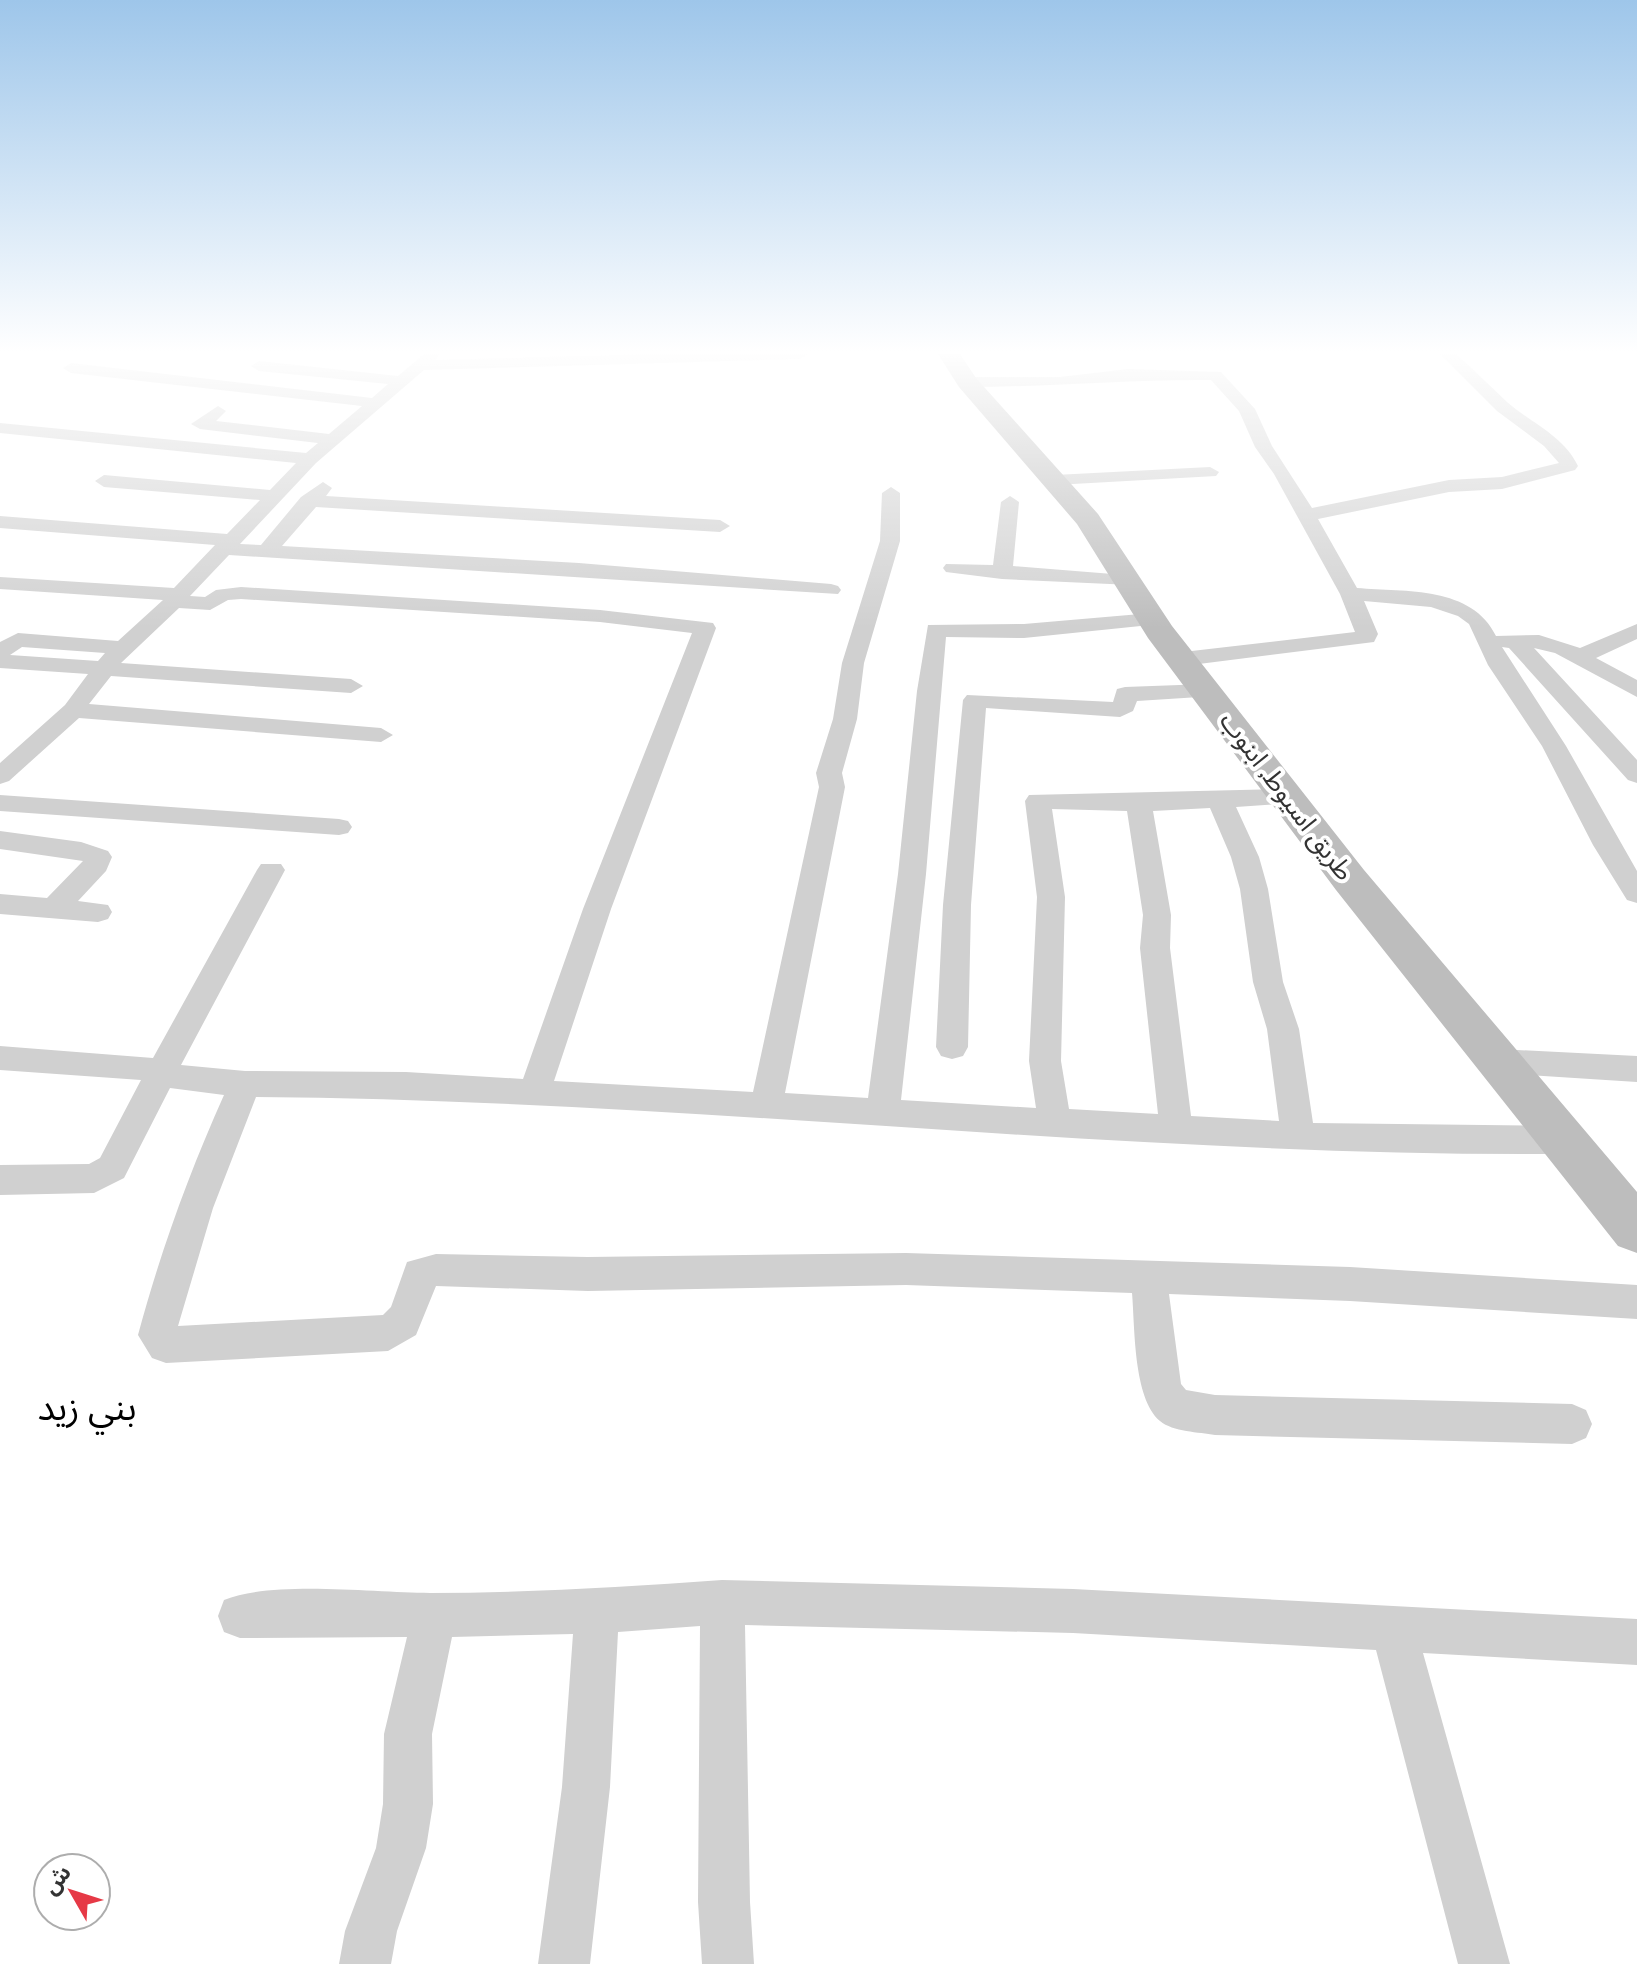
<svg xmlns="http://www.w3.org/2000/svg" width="1637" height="1964" viewBox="0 0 1637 1964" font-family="Karla,'Noto Sans Arabic',sans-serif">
<rect width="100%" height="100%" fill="#fff"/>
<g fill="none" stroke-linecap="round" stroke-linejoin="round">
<path fill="#d0d0d0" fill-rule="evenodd" d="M424,354h16l-5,6 221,-6h152l-8,5 -376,11 -108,93 -76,81 21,1 40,-48 22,-15 9,6 -6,8 394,24 10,6 -10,6 -404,-25 -34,39 297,17 252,21 7,2 3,4 -3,4 -609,-39 -39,41 15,1 11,-7 25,-3 359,23 113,13 3,5 -105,281 -57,172 199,11 66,-305 -3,-14 17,-54 9,-56 38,-122 2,-48 9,-6 9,6v48l-36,122 -7,56 -15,54 3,14 -60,306 83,5 30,-224 19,-183 11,-66 96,-1 128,-11 11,6 -3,5 -136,14 -78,-1 -20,237 -25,226 135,8 -7,-47 8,-164 -12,-96 4,-6 256,-6 9,2 4,6 -4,6 -58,4 23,50 9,32 15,93 16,47 14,94 253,3 12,4 5,10 -5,10 -12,4c-438,3 -873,-54 -1310,-57l-43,111 -35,118 205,-11 8,-8 16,-45 29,-8 152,3 318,-4 444,14 287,18v34l-287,-18 -181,-7 12,90 5,6 29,5 357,9 14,6 6,14 -6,14 -14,6 -357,-9c-16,-3 -42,-3 -55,-14 -27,-23 -25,-94 -28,-128l-226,-8 -318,6 -152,-5 -20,49 -28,16 -222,12 -14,-5 -14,-23c22,-82 51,-162 86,-240l-54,-7 -46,90 -30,15 -94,2v-30l89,-1 11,-6 41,-78 -141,-10v-24l153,12 104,-188 4,-6h20l4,6 -104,195 64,6 161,1 117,7 60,-170 109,-276 -92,-11 -359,-23 -13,1 -18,10 -31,-2 -58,55 230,16 12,7 -12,7 -240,-17 -22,28 292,24 12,7 -12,7 -302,-24 -70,63 -9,3v-21l65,-58 23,-31 -88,-6v-26l18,-9 100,8 45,-41 -163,-11v-12l174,11 41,-43 -215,-17v-12l227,18 33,-34 -156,-13 -9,-6 9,-6 166,15 26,-27 -296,-30v-10l306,30 12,-10 -118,-14 -9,-5 27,-18 8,5 -10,10 113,13 33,-28 -291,-33 -8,-5 8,-5 301,35 16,-14 -129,-13 -8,-5 8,-5 139,15zM22,647l83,6 -7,8 -88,-6zM1210,808l21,49 9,32 13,93 14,47 12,92 -88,-5 -21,-168 1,-33 -18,-104zM1052,809l75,2 16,104 -3,33 18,166 -89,-5 -8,-48 4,-164z
M1440,354h16c17,15 34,32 51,48 24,21 57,34 71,64l-3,4 -73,19 -53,3 -131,27 39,69c49,4 115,-2 139,48l43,-1 41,13 57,-24v15l-41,19 41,22v17l-82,-44 -21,-5 103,112v23l-9,-3 -119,-132 -7,-1 64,99 71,125v32l-10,-3 -34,-55 -51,-99 -54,-81 -19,-41 -11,-8 -27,-9 -67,-6 14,33 -4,8 -191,24 -8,-2 -3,-5 11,-7 172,-20 -15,-38 -66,-120 -19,-27 -16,-36 -28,-31c-82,-1 -162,7 -244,7l-8,-5 8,-5h93l68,-8 93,3 34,37 17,37 40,62 137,-28 53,-3 57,-14 -15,-17 -47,-35z
M1210,467l9,5 -3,4 -161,9 -9,-5 9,-5z
M1010,496l9,6 -6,64 112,9 10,6 -3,4 -130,-6 -56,-7 -3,-4 3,-4 47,1 8,-63z
M1207,684l8,2 4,5 -4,5 -78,5 -4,10 -13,6 -134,-9 -15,197 -3,142 -5,9 -11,3 -11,-3 -5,-9 7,-142 20,-205 4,-5 146,7 4,-13 8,-2z
M0,795l339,24 9,2 4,6 -4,6 -9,2 -339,-24z
M0,831l81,11 27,9 4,6 -6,14 -28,30 30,4 4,7 -4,7 -10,3 -98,-8v-20l47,4 36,-37 -83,-12z
M1498,1049l139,7v26l-139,-9 -11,-3 -5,-9 5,-9z
M722,1580l351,9 564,30v46l-214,-12 87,311h-52l-82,-314 -303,-17 -328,-8 5,277 4,62h-52l-4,-62 2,-276 -82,6 -8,155 -20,177h-52l24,-177 11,-153 -121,3 -20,97 1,70 -7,44 -29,83 -6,33h-52l6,-33 31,-83 7,-44 1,-70 23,-97 -167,1 -16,-6 -6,-16 6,-16c50,-20 150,-7 206,-7 97,0 195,-6 292,-13z"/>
<path fill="#bdbdbd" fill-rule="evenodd" d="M938,354h22l16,24 122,136 74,112 192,244 273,322v61l-19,-7 -282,-356 -188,-252 -71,-114 -118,-137z"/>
</g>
<linearGradient id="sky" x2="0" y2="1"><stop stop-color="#9ec6ea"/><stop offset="0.56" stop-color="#fff"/><stop offset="1" stop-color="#fff" stop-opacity="0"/></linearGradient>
<rect width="1637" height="628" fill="url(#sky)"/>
<g text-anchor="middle" stroke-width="8" stroke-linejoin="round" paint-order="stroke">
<g font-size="26" fill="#333" stroke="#fff">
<text transform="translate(1287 796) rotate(53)" y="9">طريق اسيوط, ابنوب</text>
</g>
<g font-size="36" fill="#000" stroke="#fff">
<text x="87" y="1420">بني زيد</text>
</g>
</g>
<g transform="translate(72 1892) rotate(309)"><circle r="38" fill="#ffffff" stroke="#adadad" stroke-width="2"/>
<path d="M0-6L14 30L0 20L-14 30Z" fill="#e63946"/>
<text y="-12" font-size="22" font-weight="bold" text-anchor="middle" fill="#333333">ش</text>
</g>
</svg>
